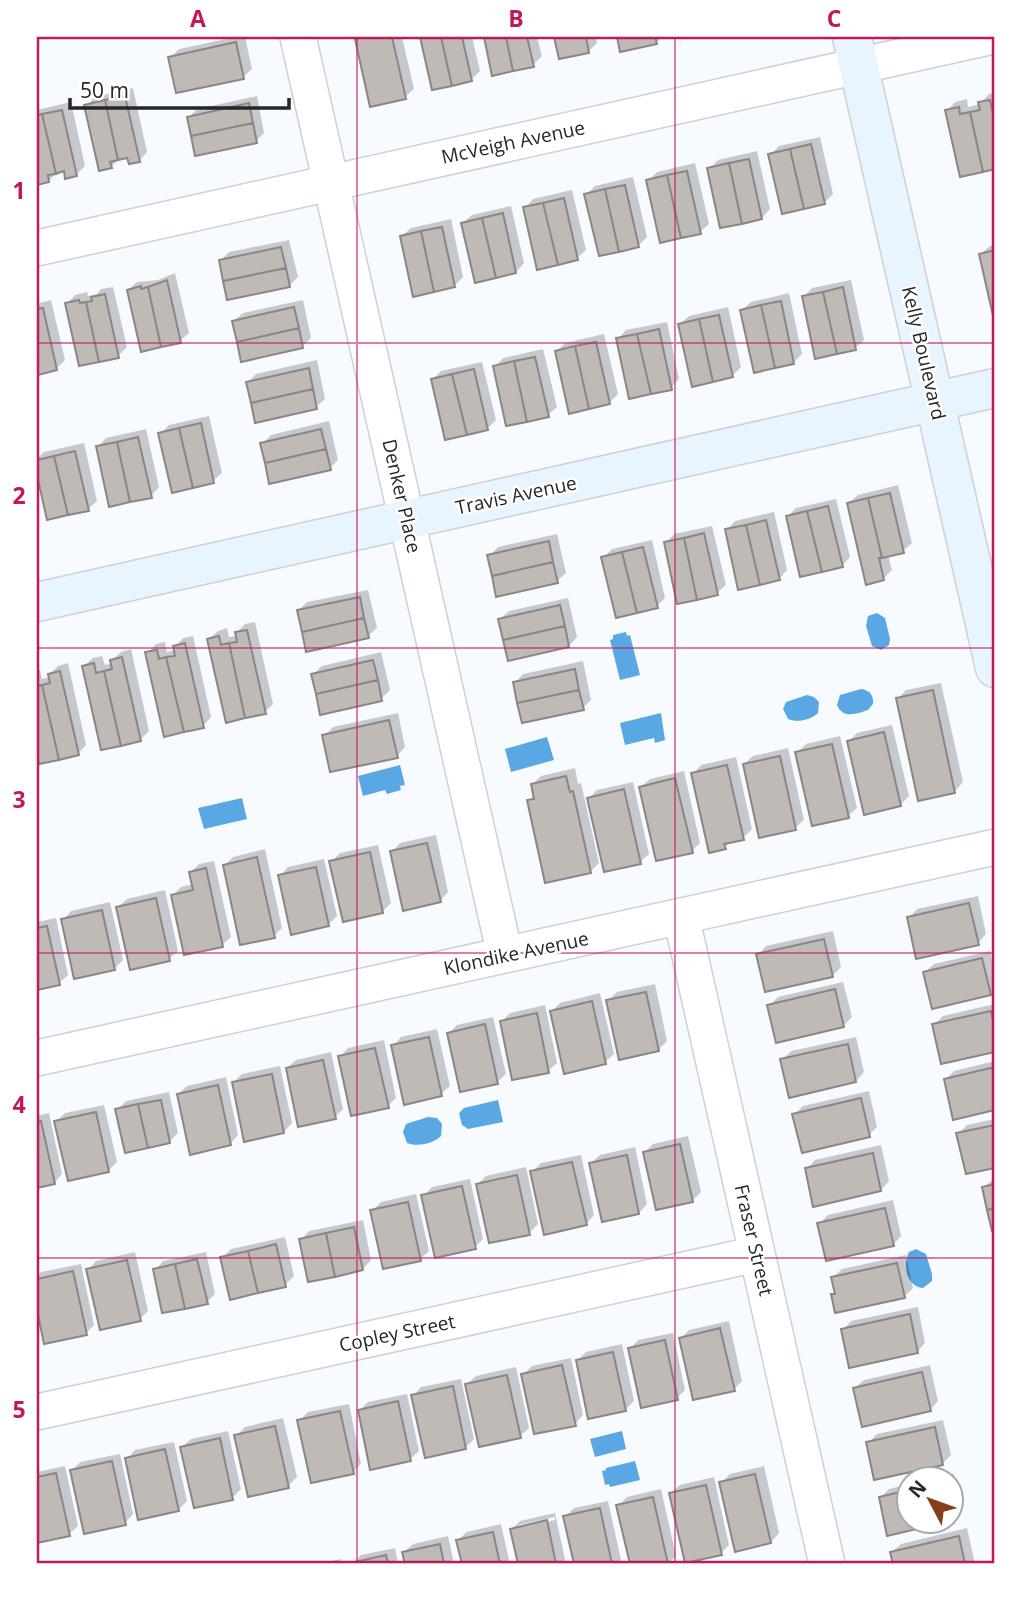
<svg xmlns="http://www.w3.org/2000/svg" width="1032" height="1601" viewBox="0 0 1032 1601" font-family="'Open Sans',sans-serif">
<rect width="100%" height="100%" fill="#f7fbff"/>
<path fill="#59a7e3" d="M877,613l8,5 5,21 -1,6 -8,5 -9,-4 -6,-20 2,-10z
M626,632l1,4 3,-1 10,40 -20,5 -10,-40 3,-1v-4z
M861,689c9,1 13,7 12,15l-5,6c-12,4 -25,9 -31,-5l3,-10z
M807,695l7,2 5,5 -1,11c-7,7 -21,10 -30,6l-5,-10 3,-7z
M661,713l4,27 -10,3 -1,-5 -29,7 -5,-22z
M547,737l7,23 -43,12 -6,-23z
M400,765l5,20 -5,1 1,4 -14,4 -2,-4 -22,6 -5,-20z
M242,798l5,21 -43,10 -6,-21z
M498,1100l5,22 -35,7 -6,-4 -3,-12 5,-5z
M428,1117l9,1 5,6 -1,12c-8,8 -24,11 -34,7l-4,-11 3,-8z
M916,1249l10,5 6,20v7l-9,7c-16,-1 -21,-23 -14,-36z
M622,1431l4,18 -31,8 -5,-18z
M635,1461l5,19 -30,7 -1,-3 -4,1 -3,-14 4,-1v-2z"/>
<path fill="#0003" fill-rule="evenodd" d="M236,37h9l7,32 -9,8 -73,-19 9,-9z
M360,37h42l12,52 -9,8 -48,-57z
M422,37h50l8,34 -8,8 -38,9z
M485,37h52l5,19 -9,9 -40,9z
M556,37h40l1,6 -9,9 -27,5z
M619,37h43l-6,6 -34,7z
M133,88l14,64 -8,9 -11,-5 -8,2 -9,9 -25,-61 9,-9z
M995,93v74l-34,8 -14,-64 8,-9 12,-3 1,8 12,-3 9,-10z
M257,96l7,37 -8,8 -67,-24 8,-8z
M71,102l14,64 -9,9 -11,-6 -8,3 -8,9 -11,2 -1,-73z
M820,137l13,57 -9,9 -54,-48 9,-9z
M757,151l13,58 -8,9 -53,-49 9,-9z
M695,163l14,61 -9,8 -52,-51 9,-9z
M633,177l14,60 -9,9 -52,-51 9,-9z
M572,190l14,60 -9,8 -52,-50 8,-9z
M511,206l13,57 -8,9 -53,-49 9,-8z
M451,219l12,58 -9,9 -52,-50 9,-8z
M289,240l9,37 -9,9 -68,-26 8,-8z
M995,245v73l-14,-64 9,-8z
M175,273l14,60 -9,8 -52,-51 9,-8 21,-2z
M851,280l13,60 -9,8 -52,-51 9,-9z
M113,287l14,60 -9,9 -51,-52 8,-9 12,-3 1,4 9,-2 4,-5z
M789,293l13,61 -8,8 -52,-52 9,-8z
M51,300l14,60 -9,9 -19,4v-67l3,-3z
M303,300l8,38 -9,9 -68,-26 9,-8z
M728,307l13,60 -9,9 -52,-52 9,-8z
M667,322l12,57 -8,9 -53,-49 8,-9z
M604,334l14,60 -9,9 -52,-52 8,-8z
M543,349l14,58 -9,8 -53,-48 8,-9z
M317,360l8,39 -9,8 -68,-25 8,-8z
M482,362l14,58 -9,9 -55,-49 9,-9z
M209,416l13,57 -9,8 -53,-47 9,-9z
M329,421l9,39 -8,8 -68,-24 9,-9z
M146,429l13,58 -8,9 -53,-49 8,-9z
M84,443l13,58 -9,8 -40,9 -11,-59 7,-7z
M898,485l14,58 -9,8 -15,4 4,15 -9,9 -34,-76 9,-8z
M836,499l14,58 -8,9 -54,-50 8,-8z
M774,512l13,58 -8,9 -52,-49 8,-9z
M712,526l14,59 -9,8 -51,-50 8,-9z
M557,534l9,39 -9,8 -68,-25 9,-9z
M652,540l13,58 -8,8 -54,-48 9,-9z
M368,590l9,38 -9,8 -69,-26 8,-8z
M568,598l9,39 -8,9 -69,-27 9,-8z
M255,622l18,82 -8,8 -56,-73 9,-8 9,-3 2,9 8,-1 -1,-3 9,-9z
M193,636l18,81 -8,9 -56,-73 9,-9 9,-2 2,10 8,-2v-3l8,-9z
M131,649l18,82 -9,9 -56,-74 9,-8 9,-2 3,9 8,-2 -1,-3 9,-8z
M381,652l9,38 -9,9 -68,-25 9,-8z
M583,661l8,39 -8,8 -68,-25 8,-9z
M68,663l18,82 -8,9 -38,8 -3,-16v-76h3l2,9 9,-2 -1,-3 8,-8z
M941,683l22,99 -8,9 -36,8 -21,-100 8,-9z
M398,713l7,34 -8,9 -73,-20 9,-9z
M892,725l17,71 -9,9 -51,-64 8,-8z
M840,736l17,72 -9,8 -51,-63 9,-9z
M788,748l16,72 -9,8 -51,-64 9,-8z
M736,757l16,72 -9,9 -11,3 -7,6 -32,-73 8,-9z
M575,768l3,16 3,-1 18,80 -9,9 -61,-71 6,-6 -2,-11 8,-8z
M684,771l16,72 -8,8 -51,-64 9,-8z
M633,782l16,72 -9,8 -51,-64 8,-8z
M436,835l12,57 -8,9 -48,-49 8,-9z
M378,845l13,58 -9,9 -51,-50 9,-9z
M265,849l17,79 -8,8 -49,-71 8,-8z
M324,859l13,57 -9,9 -48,-49 8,-9z
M214,861l17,76 -9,8 -50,-49 9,-9 12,-3 -2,-12 8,-8z
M165,890l13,61 -9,8 -51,-52 9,-8z
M978,896l8,38 -8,9 -69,-25 8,-9z
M110,902l13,58 -9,9 -51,-49 8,-9z
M56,918l12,57 -9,8 -22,5v-66z
M833,931l8,36 -9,9 -74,-21 8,-9z
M990,951l5,21v16l-5,6 -65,-22 9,-8z
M843,982l9,35 -9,9 -74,-20 9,-9z
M655,984l12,57 -9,9 -50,-49 9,-9z
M600,993l14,61 -9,8 -53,-51 8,-8z
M995,1004v46l-52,12 -9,-37 9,-9z
M545,1005l12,58 -9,8 -47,-49 9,-9z
M493,1017l13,57 -9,8 -48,-49 8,-8z
M437,1029l13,57 -9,8 -48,-48 8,-9z
M856,1037l8,35 -8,9 -74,-21 9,-9z
M384,1040l12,58 -8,8 -48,-49 8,-9z
M331,1052l12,57 -8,8 -48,-49 9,-8z
M995,1061v47l-41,10 -8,-39 8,-8z
M280,1066l12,57 -8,9 -51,-49 9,-9z
M226,1077l12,58 -8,9 -52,-50 9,-8z
M869,1091l8,36 -8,8 -75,-20 9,-9z
M169,1092l9,41 -8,8 -53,-31 9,-9z
M104,1105l13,57 -9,9 -52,-49 9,-9z
M49,1113l13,61 -8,9 -17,4v-71z
M995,1119v47l-28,6 -9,-38 9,-9z
M688,1136l13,56 -9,9 -47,-49 8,-8z
M881,1145l8,36 -8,9 -74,-21 8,-9z
M635,1147l12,57 -8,9 -48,-50 9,-8z
M581,1155l13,60 -8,9 -54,-52 9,-9z
M526,1167l12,57 -9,9 -51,-49 8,-8z
M995,1178v51h-2l-9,-42z
M470,1179l13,60 -8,8 -52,-51 9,-9z
M416,1194l13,57 -9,8 -48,-48 9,-9z
M893,1200l8,36 -8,9 -74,-21 9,-9z
M363,1220l8,40 -8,9 -62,-29 8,-9z
M285,1237l9,39 -9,9 -63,-27 9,-9z
M135,1252l13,59 -8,8 -52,-49 8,-9z
M206,1252l9,42 -8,8 -52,-32 8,-9z
M906,1255l7,33 -9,9 -72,-2 4,-4 -3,-14 9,-8z
M81,1264l13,61 -8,8 -41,9 -8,-40v-25l4,-5z
M918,1307l7,36 -8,9 -74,-22 8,-9z
M729,1321l13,60 -8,8 -53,-51 8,-8z
M673,1333l12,57 -8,8 -47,-49 8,-9z
M622,1344l12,57 -9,9 -47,-50 8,-8z
M571,1358l12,57 -8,9 -52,-49 9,-9z
M930,1365l8,36 -8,9 -75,-22 9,-8z
M516,1367l13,61 -9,8 -53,-52 9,-8z
M461,1379l13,60 -9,9 -52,-52 8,-9z
M407,1394l12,57 -9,8 -51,-48 9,-9z
M349,1404l12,60 -8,9 -54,-52 9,-9z
M283,1418l14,59 -9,9 -52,-50 9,-9z
M943,1420l8,35 -9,9 -74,-21 9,-9z
M228,1431l13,58 -9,9 -50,-51 9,-8z
M174,1442l13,59 -9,9 -51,-51 8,-9z
M120,1454l13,60 -8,9 -53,-52 8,-9z
M65,1466l13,60 -9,8 -32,7v-69z
M764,1466l15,67 -8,9 -50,-59 9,-9z
M954,1474l8,36 -11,9v-41h-16z
M714,1477l15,68 -8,8 -50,-60 9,-8z
M909,1484v36l-20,14 -9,-36 9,-9z
M661,1489l15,67 -8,8h-37l-13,-58 9,-9z
M608,1501l14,63h-47l-10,-47 9,-9z
M555,1513l11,51h-46l-8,-35 8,-8zM555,1517v3l-36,8v-3z
M501,1524l9,40h-46l-6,-24 9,-8z
M967,1528l8,36h-80l-3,-12 9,-8z
M448,1536l6,28h-47l-3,-12 9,-8z
M395,1548l3,16h-46l9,-9z
M341,1559l1,5h-25z"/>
<path fill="#c0bab7" stroke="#8c8683" stroke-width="2" d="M366,37h26l14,62 -36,8 -15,-68z
M420,37h21l11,49 -20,4z
M441,37h21l10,44 -20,5z
M484,37h22l7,34 -21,5z
M506,37h21l7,30 -21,4z
M554,37h32l3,16 -30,6z
M617,37h38l2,7 -37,8z
M236,42l8,37 -68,14 -8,-36z
M125,96l15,66 -11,2 -2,-6 -9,2 -13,-60z
M105,100l13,60 -8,2 2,6 -13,3 -15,-66z
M990,100l5,22v47l-12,3 -13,-60 10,-2 -2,-8z
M249,103l4,20 -62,13 -4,-19z
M959,107l1,7 10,-2 13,60 -23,5 -15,-67z
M62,110l15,66 -12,3 -1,-8 -8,3 -14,-60z
M42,114l14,60 -8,1 1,7 -12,3v-70z
M253,123l4,20 -62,13 -4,-20z
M811,144l14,60 -21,5 -14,-60z
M790,149l14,60 -22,5 -14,-60z
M749,159l13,60 -20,5 -13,-61z
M729,163l13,61 -22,4 -13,-60z
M687,171l14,63 -20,4 -14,-63z
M667,175l14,63 -21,5 -14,-63z
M625,185l14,62 -20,5 -14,-63z
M605,189l14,63 -20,4 -15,-62z
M564,198l14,62 -20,5 -15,-62z
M543,203l15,62 -21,5 -14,-63z
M503,213l13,60 -20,5 -14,-60z
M482,218l14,60 -21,5 -14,-60z
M442,227l13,60 -21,5 -13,-61z
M421,231l13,61 -21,5 -13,-61z
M281,247l5,21 -63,13 -4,-21z
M995,250v70h-1l-15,-66z
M286,268l4,19 -63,13 -4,-19z
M167,280l14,63 -20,4 -13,-60z
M141,286v3l7,-2 13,60 -20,5 -14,-62z
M843,287l13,63 -19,4 -14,-62z
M823,292l14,62 -22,5 -13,-63z
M105,294l14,64 -20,4 -13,-60 6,-1 -1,-4z
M79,300l1,3 6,-1 13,60 -20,4 -14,-63z
M781,301l13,63 -19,4 -14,-63z
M761,305l14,63 -21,5 -14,-63z
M294,307l5,21 -62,14 -5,-21z
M43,308l14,62 -19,5 -1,-66z
M719,315l14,62 -20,5 -14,-63z
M699,319l14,63 -21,5 -14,-63z
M299,328l4,20 -62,14 -4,-20z
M659,329l13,61 -21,4 -14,-60z
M637,334l14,60 -22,5 -13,-61z
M596,342l14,62 -21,5 -14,-63z
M575,346l14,63 -20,5 -14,-63z
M535,357l14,60 -22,5 -13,-61z
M514,361l13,61 -21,4 -13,-60z
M309,368l4,21 -62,14 -5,-21z
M474,369l14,61 -21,5 -15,-61z
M452,374l15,61 -22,5 -14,-61z
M313,389l4,20 -62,14 -4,-20z
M201,423l13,60 -21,5 -14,-60z
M179,428l14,60 -21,5 -14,-60z
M321,429l5,20 -61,14 -5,-20z
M138,437l14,61 -22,4 -13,-60z
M117,442l13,60 -21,5 -13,-61z
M326,449l5,21 -62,14 -4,-21z
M75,451l14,60 -21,4 -14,-59z
M54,456l14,59 -21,5 -10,-45v-15z
M890,493l14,60 -22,5 -14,-60z
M868,498l14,60h-3l5,22 -18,5 -19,-82z
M828,506l15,61 -21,5 -15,-61z
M807,511l15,61 -22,5 -14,-61z
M766,520l14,60 -20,5 -14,-60z
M746,525l14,60 -22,5 -13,-61z
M704,533l14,62 -21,5 -13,-62z
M684,538l13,62 -20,4 -13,-62z
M549,541l4,21 -61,14 -5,-21z
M643,547l15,61 -21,5 -15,-61z
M622,552l15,61 -21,5 -15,-61z
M553,562l5,21 -62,14 -4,-21z
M360,597l4,21 -62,14 -5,-22z
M560,605l5,21 -62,14 -5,-21z
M364,618l5,20 -63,14 -4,-20z
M565,626l4,21 -61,14 -5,-21z
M247,630l19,84 -21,4 -16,-75 8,-1 -2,-10z
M219,636l2,9 8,-2 16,75 -19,5 -19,-84z
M185,643l19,85 -20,4 -18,-75 9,-1 -2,-10z
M157,650l2,9 7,-2 18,75 -20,5 -19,-85z
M122,657l19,84 -20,5 -17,-75 8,-2 -2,-9z
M373,660l5,20 -62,14 -5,-20z
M94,663l2,10 8,-2 17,75 -20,4 -19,-84z
M575,669l4,21 -62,13 -4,-21z
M60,671l19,84 -20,5 -17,-75 8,-2 -2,-9z
M378,680l4,21 -62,14 -4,-21z
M42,685l17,75 -20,4 -2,-10v-68z
M579,690l5,20 -62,13 -5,-20z
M933,690l22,103 -37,8 -22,-103z
M389,720l9,38 -68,14 -8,-37z
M884,732l17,74 -37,9 -17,-74z
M832,744l17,74 -37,8 -17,-74z
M780,756l16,74 -37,8 -16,-74z
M727,765l17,75 -20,4 2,5 -17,4 -18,-80z
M566,776l4,16 3,-1 18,82 -46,10 -18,-83 7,-1 -3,-15z
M675,778l18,75 -37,8 -17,-74z
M624,789l17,75 -37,8 -17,-74z
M427,843l14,59 -38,9 -13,-60z
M370,852l13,61 -40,9 -14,-61z
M257,857l18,81 -35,7 -17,-80z
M316,867l13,59 -38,9 -13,-60z
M206,868l17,79 -39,8 -13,-60 22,-5 -4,-18z
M156,898l14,63 -40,9 -14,-63z
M969,903l10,42 -63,14 -9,-42z
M102,910l13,60 -41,9 -13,-60z
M47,926l13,59 -23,5v-62z
M824,939l9,38 -68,15 -9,-38z
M982,958l9,37 -59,14 -9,-37z
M835,989l9,38 -68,16 -9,-38z
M646,992l13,59 -40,9 -13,-60z
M592,1001l14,63 -42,10 -14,-63z
M991,1011l4,20v21l-54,12 -9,-40z
M537,1013l12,60 -37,7 -12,-59z
M485,1024l13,60 -38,8 -13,-59z
M429,1037l13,59 -38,9 -13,-60z
M848,1044l8,38 -67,16 -9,-39z
M375,1048l14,60 -38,8 -13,-60z
M323,1060l13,59 -38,8 -12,-59z
M995,1067v43l-42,10 -9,-41z
M272,1074l12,59 -40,9 -12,-60z
M218,1085l13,60 -41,10 -13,-61z
M861,1098l9,39 -68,16 -10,-39z
M161,1100l9,43 -22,5 -10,-44z
M138,1104l10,44 -23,5 -10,-44z
M96,1112l13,60 -41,9 -14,-60z
M41,1121l14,63 -18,4v-66z
M995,1125v43l-29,6 -10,-41z
M680,1144l13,58 -37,8 -13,-58z
M873,1153l8,38 -68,16 -8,-39z
M627,1155l12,59 -37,8 -13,-59z
M572,1162l15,63 -43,10 -14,-64z
M517,1175l13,60 -41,8 -13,-59z
M995,1184v24l-8,2 -5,-23z
M462,1186l14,63 -41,9 -14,-63z
M408,1202l13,59 -38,8 -13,-59z
M885,1208l9,38 -68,15 -9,-38z
M995,1208v23h-3l-5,-21z
M354,1227l9,43 -28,7 -9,-44z
M326,1233l9,44 -27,5 -9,-43z
M276,1244l10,43 -28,6 -10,-42z
M248,1251l10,42 -28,7 -10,-43z
M197,1259l11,45 -23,5 -10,-45z
M127,1260l14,61 -41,9 -14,-61z
M897,1263l8,35 -70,15 -4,-19h4l-4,-17z
M175,1264l10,45 -23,4 -9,-44z
M73,1271l14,64 -43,9 -7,-34v-31z
M910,1314l8,39 -69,15 -8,-39z
M720,1328l15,63 -42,9 -14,-62z
M665,1340l13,60 -37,8 -13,-60z
M613,1352l13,59 -38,8 -12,-59z
M562,1365l14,61 -42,8 -13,-60z
M922,1372l9,39 -69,16 -9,-39z
M507,1375l14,63 -42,9 -14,-63z
M453,1386l13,63 -41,9 -14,-63z
M398,1401l13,60 -41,9 -12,-60z
M340,1411l14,63 -43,9 -14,-63z
M275,1426l14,62 -41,9 -14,-62z
M935,1427l8,38 -69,15 -8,-38z
M220,1438l13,62 -39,8 -14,-61z
M165,1449l14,62 -41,9 -13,-62z
M112,1461l14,64 -42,9 -14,-64z
M56,1473l14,63 -33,7v-66z
M755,1474l16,69 -36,9 -16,-70z
M706,1485l16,70 -37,8 -16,-70z
M909,1490v30h42v-15l4,15 -68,16 -8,-39z
M653,1497l15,67h-38l-14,-59z
M600,1508l12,56h-38l-11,-48z
M547,1520l9,44h-38l-8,-35z
M493,1532l7,32h-38l-6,-24z
M959,1536l6,28h-72l-3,-12z
M440,1544l4,20h-39l-3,-12z
M386,1555l2,9h-37l-1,-1z"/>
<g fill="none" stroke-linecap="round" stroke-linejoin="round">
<g stroke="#ccd1d5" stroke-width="38">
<path id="street" d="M298,37l207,918
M37,248l952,-211
M681,916l146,648
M37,1058l958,-211
M37,1412l720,-158"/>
</g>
<g stroke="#ccd1d5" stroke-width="41">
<path id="secondary" d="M852,37l143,631
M37,602l958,-214"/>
</g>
<use href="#street" stroke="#fff" stroke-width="35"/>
<use href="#secondary" stroke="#e8f4fe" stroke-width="38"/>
</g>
<path fill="none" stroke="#c2185b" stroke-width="2" stroke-opacity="0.55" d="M357,37v1527M675,37v1527M37,343h958M37,648h958M37,953h958M37,1258h958"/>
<g text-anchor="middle" stroke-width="5" stroke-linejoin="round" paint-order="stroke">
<g font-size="19" fill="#242627" stroke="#fff">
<text transform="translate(513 142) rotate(-12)" y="7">McVeigh Avenue</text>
<text transform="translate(924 353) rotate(77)" y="7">Kelly Boulevard</text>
<text transform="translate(516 495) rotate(-12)" y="7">Travis Avenue</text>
<text transform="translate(402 496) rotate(77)" y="7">Denker Place</text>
<text transform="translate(516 953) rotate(-12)" y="7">Klondike Avenue</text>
<text transform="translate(754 1240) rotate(77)" y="7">Fraser Street</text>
<text transform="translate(397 1333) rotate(-12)" y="7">Copley Street</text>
</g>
</g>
<rect width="1032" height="1601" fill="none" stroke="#ffffff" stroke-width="77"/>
<g transform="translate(930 1500) rotate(311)"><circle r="33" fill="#ffffff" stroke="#a7a8a9" stroke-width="2"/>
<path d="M0-5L12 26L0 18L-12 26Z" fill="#863f1c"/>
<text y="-10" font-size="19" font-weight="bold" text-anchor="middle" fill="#242627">N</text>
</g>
<path d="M70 98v10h219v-10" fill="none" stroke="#242627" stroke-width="3.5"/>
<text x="80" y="98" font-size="21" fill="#242627" stroke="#ffffff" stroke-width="5" paint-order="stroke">50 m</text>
<rect x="38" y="38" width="955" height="1524" fill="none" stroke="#c2185b" stroke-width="2.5"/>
<g font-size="23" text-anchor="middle" font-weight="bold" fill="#c2185b">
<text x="198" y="27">A</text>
<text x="516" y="27">B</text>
<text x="834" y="27">C</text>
<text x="19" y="199">1</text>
<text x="19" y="504">2</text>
<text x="19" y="808">3</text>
<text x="19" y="1113">4</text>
<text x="19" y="1418">5</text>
</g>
</svg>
